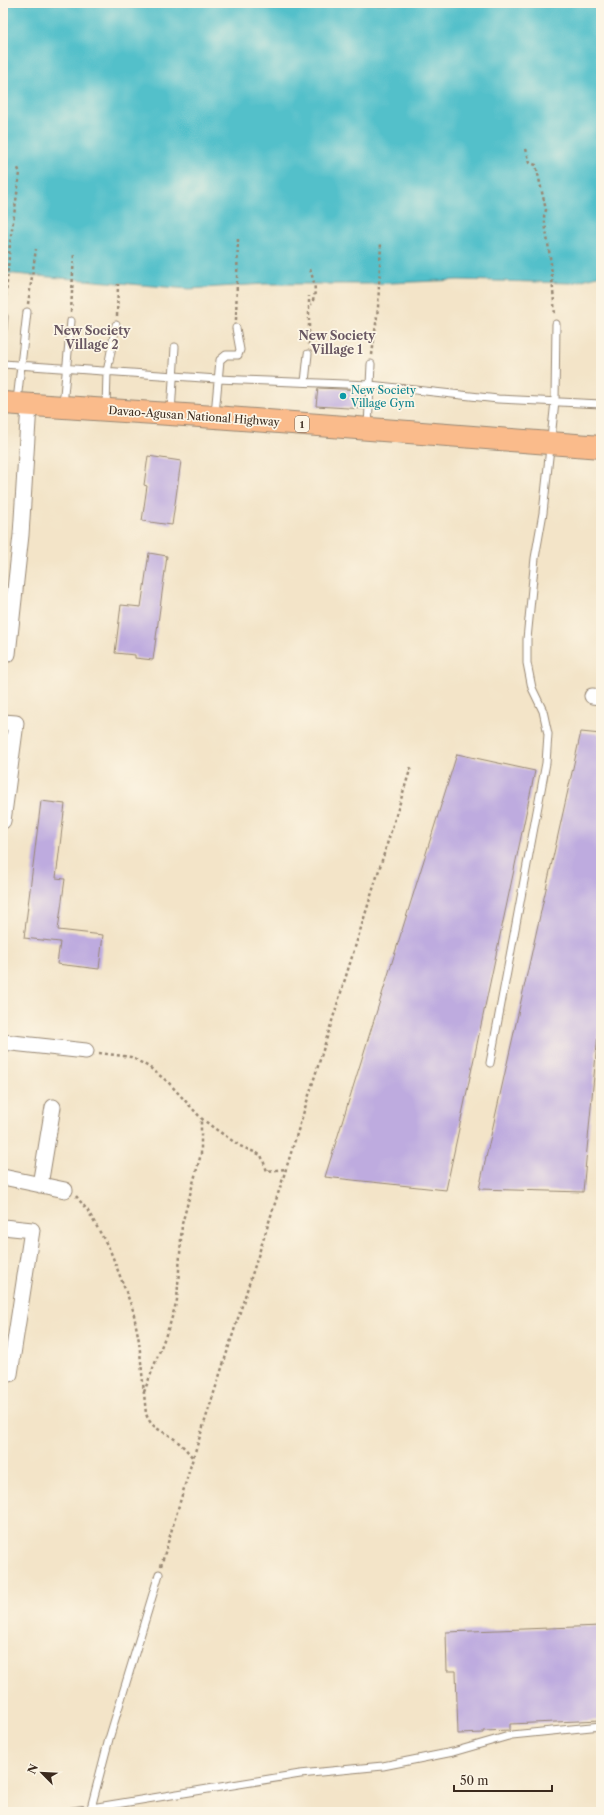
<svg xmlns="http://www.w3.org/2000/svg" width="604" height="1815" viewBox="0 0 604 1815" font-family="'Libre Caslon Text',serif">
<rect width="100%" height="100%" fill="#fcf5e5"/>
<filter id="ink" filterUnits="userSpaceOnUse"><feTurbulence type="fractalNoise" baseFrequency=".025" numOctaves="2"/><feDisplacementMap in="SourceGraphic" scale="8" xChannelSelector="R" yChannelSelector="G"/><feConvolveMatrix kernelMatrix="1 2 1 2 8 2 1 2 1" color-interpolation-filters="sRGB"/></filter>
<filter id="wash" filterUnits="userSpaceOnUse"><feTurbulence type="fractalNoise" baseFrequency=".012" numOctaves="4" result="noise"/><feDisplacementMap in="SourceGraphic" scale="16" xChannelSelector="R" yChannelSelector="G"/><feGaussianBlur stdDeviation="0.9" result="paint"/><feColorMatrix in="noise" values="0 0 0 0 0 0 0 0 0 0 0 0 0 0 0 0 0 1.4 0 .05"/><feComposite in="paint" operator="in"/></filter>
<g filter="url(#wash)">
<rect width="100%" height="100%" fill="#f3e4c8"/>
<path fill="#52c0ca" stroke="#467574" d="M3,3h598v272l-30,8 -113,-3 -89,4h-105l-75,5 -186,-16z"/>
<g id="blocks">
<path fill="#beabdf" d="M318,388l47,2 -1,19 -48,-3z
M148,456l33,5 -9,64 -30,-4 5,-35 -3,-1z
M149,553l18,3 -14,104 -18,-2v-3l-20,-2 6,-48 20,2z
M581,732l20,2v268l-18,190 -104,-3z
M457,754l78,17 -89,419 -121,-13z
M41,801l24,3 -9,74 9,1 -7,51 45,5 -4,34 -42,-5 3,-22 -36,-4z
M601,1626v94l-91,4v6l-27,1v2l-25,1 -2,-63h-9l-1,-39z"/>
</g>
</g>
<g filter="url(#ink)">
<use href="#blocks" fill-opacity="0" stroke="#978773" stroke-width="1"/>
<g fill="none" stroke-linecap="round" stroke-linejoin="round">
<g stroke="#978773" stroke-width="9">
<path id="lane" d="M3,329l1,-12
M3,364l214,15 153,6 128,14 103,5
M305,382l3,-28
M17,401l10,-89
M63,405l8,-84
M106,408l1,-36 9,-47
M171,413l4,-66
M215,414l5,-54 6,-5h12l2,-5 -4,-22
M368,427l3,-63
M490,1063l56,-300 2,-29 -5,-23 -11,-23 -5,-25v-24l8,-81 8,-45 12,-112 1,-77
M91,1808l18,-69 50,-165
M67,1812l233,-38 83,-8 70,-14 59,-17 89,-9"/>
</g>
<g stroke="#978773" stroke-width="17">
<path id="street" d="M8,654l13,-119 8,-130
M592,696l9,1
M3,722l13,1 -13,98
M3,1042l83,9
M3,1177l62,13
M40,1185l13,-78
M3,1227l29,3 -22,144 -7,-1"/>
</g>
<g stroke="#978773" stroke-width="24">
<path id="highway" d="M3,403l212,14 386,30"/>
</g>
<path stroke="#978773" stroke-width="2.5" stroke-dasharray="3 3" stroke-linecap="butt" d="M526,149l4,14 6,2 10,45 -2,6 7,48 4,52
M310,269c4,14 8,22 1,36
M28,304l8,-55
M5,308l5,-65 10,-70 -3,-7
M71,312l3,-59
M117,316l1,-32
M236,320l2,-82
M309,345v-49
M372,355l6,-47 3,-66
M99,1053l32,4 18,10 19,15 33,36 13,10 26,18 21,9 6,16 19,-2
M76,1196l12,15 22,39 23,60 6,31 7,73c5,13 12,15 23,21 9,6 17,14 24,23
M144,1392l26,-68 7,-24 5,-76 19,-70v-36
M161,1566l32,-108 93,-289 125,-402"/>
<use href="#lane" stroke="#fff" stroke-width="7"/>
<use href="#street" stroke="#fff" stroke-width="15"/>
<use href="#highway" stroke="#fabb8b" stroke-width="22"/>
</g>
</g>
<circle fill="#0f9aa8" stroke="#fcf5e5" stroke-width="1.5" cx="343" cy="396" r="4"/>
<g text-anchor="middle" stroke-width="3.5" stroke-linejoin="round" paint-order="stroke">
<rect fill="#fcf5e5" stroke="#75675a" stroke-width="1" x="295" y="416" width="14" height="16" rx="3"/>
<g font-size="10" font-weight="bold" fill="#3b2a1e">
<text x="302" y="428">1</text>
</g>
<g font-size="11" fill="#0d838f" stroke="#fcf5e5" text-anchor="start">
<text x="351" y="394">New Society<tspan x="351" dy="13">Village Gym</tspan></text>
</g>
<g font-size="11" fill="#3b2a1e" stroke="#fcf5e5">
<text transform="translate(194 416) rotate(4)" y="4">Davao-Agusan National Highway</text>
</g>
<g font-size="12" font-weight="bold" fill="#695762" stroke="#fcf5e5">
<text x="92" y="335">New Society<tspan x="92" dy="14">Village 2</tspan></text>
<text x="337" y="340">New Society<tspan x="337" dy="14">Village 1</tspan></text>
</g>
</g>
<rect width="604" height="1815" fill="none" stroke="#fcf5e5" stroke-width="16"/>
<g transform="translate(42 1773) rotate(294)" stroke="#fcf5e5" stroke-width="3" paint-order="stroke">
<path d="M0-3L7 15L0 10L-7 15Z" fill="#3b2a1e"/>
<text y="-6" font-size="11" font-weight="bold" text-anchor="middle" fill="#3b2a1e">N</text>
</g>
<path d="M454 1785v6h98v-6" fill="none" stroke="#3b2a1e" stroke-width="2"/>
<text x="460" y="1785" font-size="12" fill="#3b2a1e" stroke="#fcf5e5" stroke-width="3" paint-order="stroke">50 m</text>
</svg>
